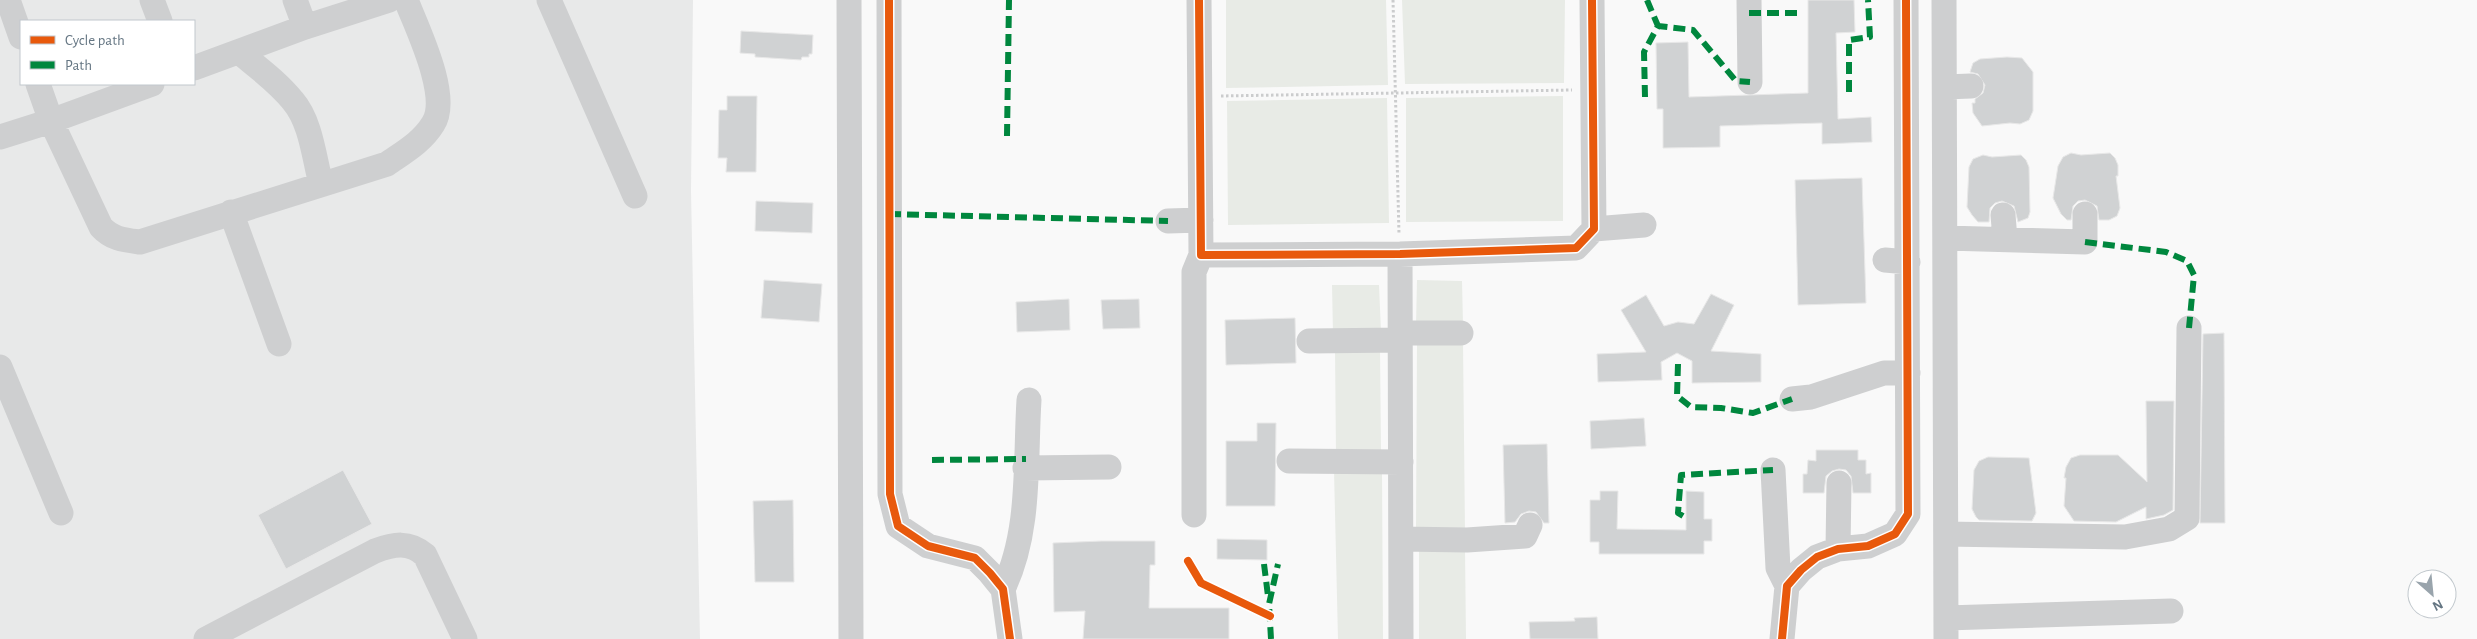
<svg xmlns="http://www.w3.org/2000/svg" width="2477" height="639" viewBox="0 0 2477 639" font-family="'Alegreya Sans',sans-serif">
<rect width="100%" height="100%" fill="#f9f9f9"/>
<path fill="#e8e9e9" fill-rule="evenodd" d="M0,0h693l-2,191 9,448h-700zM21,21h173v63h-173z"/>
<path fill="#e8ebe6" d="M1226,0h160l2,85 -162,3z
M1402,0h163l-1,83 -159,1z
M1563,96v125l-157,1v-124z
M1387,98l2,125 -161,2 -1,-124z
M1417,280l45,1 1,43 -47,2z
M1332,285h47l2,47 -48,2z
M1417,342h46l2,189h-49z
M1380,349l1,104 -45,2 -1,-105z
M1334,471h48l1,168h-45z
M1419,547l46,2 1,90h-47z"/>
<path fill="#d0d2d3" stroke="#e8e8e8" d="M1808,0h46l1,32 -19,1 2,86 33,-2 1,25 -50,2v-21l-102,3v21l-57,1v-39h-6l-1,-66 32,-1 1,55 119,-4z
M741,31l72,4 -1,19h-3v3h-7l-1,3 -46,-3v-3l-15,-1z
M2007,57l15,1 11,14v39l-4,9 -9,4 -10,-1 -28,3 -9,-13 -1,-10h3v-4l8,-6 2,-8 -7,-11 -8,-2 3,-9 7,-4z
M727,96h30l-1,76h-30l1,-14h-9l1,-48h8z
M2071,153l10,2 29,-2 5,5 3,7v11h-2l4,32 -3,8 -8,4h-10l-2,-14 -12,-6 -7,1 -5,5 -2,14h-4l-6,-6 -8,-16 5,-32 5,-9z
M1983,155l9,2 29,-2 5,5 3,7 1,45 -2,6 -10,4 -4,-16 -12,-5 -7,2 -5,5 -1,14h-11l-6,-7 -5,-8 2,-40 4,-8z
M1862,178l4,125 -68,2 -3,-125z
M756,201l57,2 -1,30 -57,-2z
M764,280l58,4 -3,38 -58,-4z
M1711,294l23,11 -23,46 50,3v28l-69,1v-22l-15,-8 -16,9 1,18 -64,2 -1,-28 49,-2 -25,-42 25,-15 18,31 14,-4 16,2z
M1069,299l1,31 -53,2 -1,-30z
M1139,299l1,29 -37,1 -2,-29z
M1295,318l1,45 -70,2 -1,-45z
M2224,333l1,190h-25l3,-189z
M2146,401h28l-1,109 -9,5 -18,4v-12l-30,15 -42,-1 -10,-15 2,-28h-2l2,-11 5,-9 9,-3h38l29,27z
M1644,418l2,28 -55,3 -1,-28z
M1257,423h19l-1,83h-49v-65h31z
M1547,444l2,79h-5l-8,-11 -7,-1 -8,3 -6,8 -10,1 -2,-78z
M1816,450h42v10h8v14l5,-1v20h-18l-2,-17 -5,-6 -7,-1 -7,2 -6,5 -2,17h-21v-19h4l1,-14 8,1z
M1988,457l41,1 7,55 -4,8 -53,-1 -3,-3 -4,-8 2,-39 5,-9z
M343,470l29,54 -86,45 -28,-54z
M1600,491h18l-1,38 69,1v-39l18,1v27h8v22h-8v13h-105v-12h-9v-42h10z
M793,500l1,82h-39l-2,-81z
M1217,539l50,1v20l-50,-1z
M1102,541h53v24h-5l-1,43h80v31h-146l2,-28 -31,1 -1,-69z
M1597,617l1,22h-68l-1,-17 46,-1 -1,-3z"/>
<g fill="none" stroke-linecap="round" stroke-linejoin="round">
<path stroke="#cbcccd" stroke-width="3" stroke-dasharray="2.5 2.5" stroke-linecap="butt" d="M1393,0l6,234
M1221,96l351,-6"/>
<path stroke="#cecfd0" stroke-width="25" d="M8,0l13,37
M152,0l8,21
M295,0l10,27
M549,0l86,196
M849,0l2,639
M889,0l1,494 8,32 30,20 47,12 15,15 13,16 7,50
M1199,0l2,255 199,-1 176,-6 18,-19 -2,-229
M1749,0l1,82
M1944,0l2,639
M239,52c18,15 39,30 54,49 18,21 21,56 28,83
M194,68l111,-41 84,-27
M38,84l13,37 101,-37
M1945,87l26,-1
M0,137l51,-16 50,106c11,12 23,13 39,15l247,-78c17,-12 35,-22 46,-40 18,-27 -16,-96 -27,-124
M231,212l48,132
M2003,215l2,24
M1168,221l33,-1
M1594,229l50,-4
M1946,238l139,4v-28
M1400,254l1,385
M1885,260l23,2
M1400,333h61
M1309,341l91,-1
M0,367l61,146
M1792,399l19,-2 73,-24h24
M1289,461l112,1
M1025,468l84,-1
M1773,470l5,98 9,18
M1194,515v-243l7,-17
M1946,534l179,3 44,-8 18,-11 2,-190
M1401,539l66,1 58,-4 5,-11
M1838,549l1,-66
M1003,589c28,-57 22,-127 26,-189
M1946,618l225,-7
M206,639l169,-88c19,-7 34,-10 50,4l40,84
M1782,639l5,-53 14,-16 16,-13 21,-8 30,-3 27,-12 13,-20 -2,-514"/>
<path stroke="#00873e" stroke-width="6" stroke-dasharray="12 6" stroke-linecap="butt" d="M1647,0l11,26
M1749,13h53
M1849,92v-52l21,-3 -2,-37
M1645,97l-1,-45 14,-26 35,4 43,51 14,1
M1007,136l2,-136
M889,214l279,7
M2085,242l81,10 21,9 7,14 -5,53
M1678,364l-1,32 14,11 30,1 32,5 39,-14
M932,460l94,-1
M1683,516l-5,-3 3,-38 92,-5
M1264,564l4,32
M1271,639l-2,-35 9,-40"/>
<g stroke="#fff" stroke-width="11">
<path id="cycleway" d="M889,0l1,494 8,32 30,20 47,12 15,15 13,16 7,50
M1199,0l2,255 199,-1 176,-6 18,-19 -2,-229
M1188,561l13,22 69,33
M1782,639l5,-53 14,-16 16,-13 21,-8 30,-3 27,-12 13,-20 -2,-514"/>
</g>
<use href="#cycleway" stroke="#e8590c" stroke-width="8"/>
</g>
<rect x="20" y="20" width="175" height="65" fill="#ffffff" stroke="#c1c8cd"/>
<rect x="30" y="36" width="25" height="8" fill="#e8590c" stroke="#c1c8cd"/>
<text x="65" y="45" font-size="15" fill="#657683">Cycle path</text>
<rect x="30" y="61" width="25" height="8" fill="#00873e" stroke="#c1c8cd"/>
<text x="65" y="70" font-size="15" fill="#657683">Path</text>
<g transform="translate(2432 594) rotate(153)"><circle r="24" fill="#ffffff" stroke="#c1c8cd"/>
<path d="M0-4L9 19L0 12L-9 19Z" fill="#99a4ac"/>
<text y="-8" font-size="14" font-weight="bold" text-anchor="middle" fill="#657683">N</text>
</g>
</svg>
